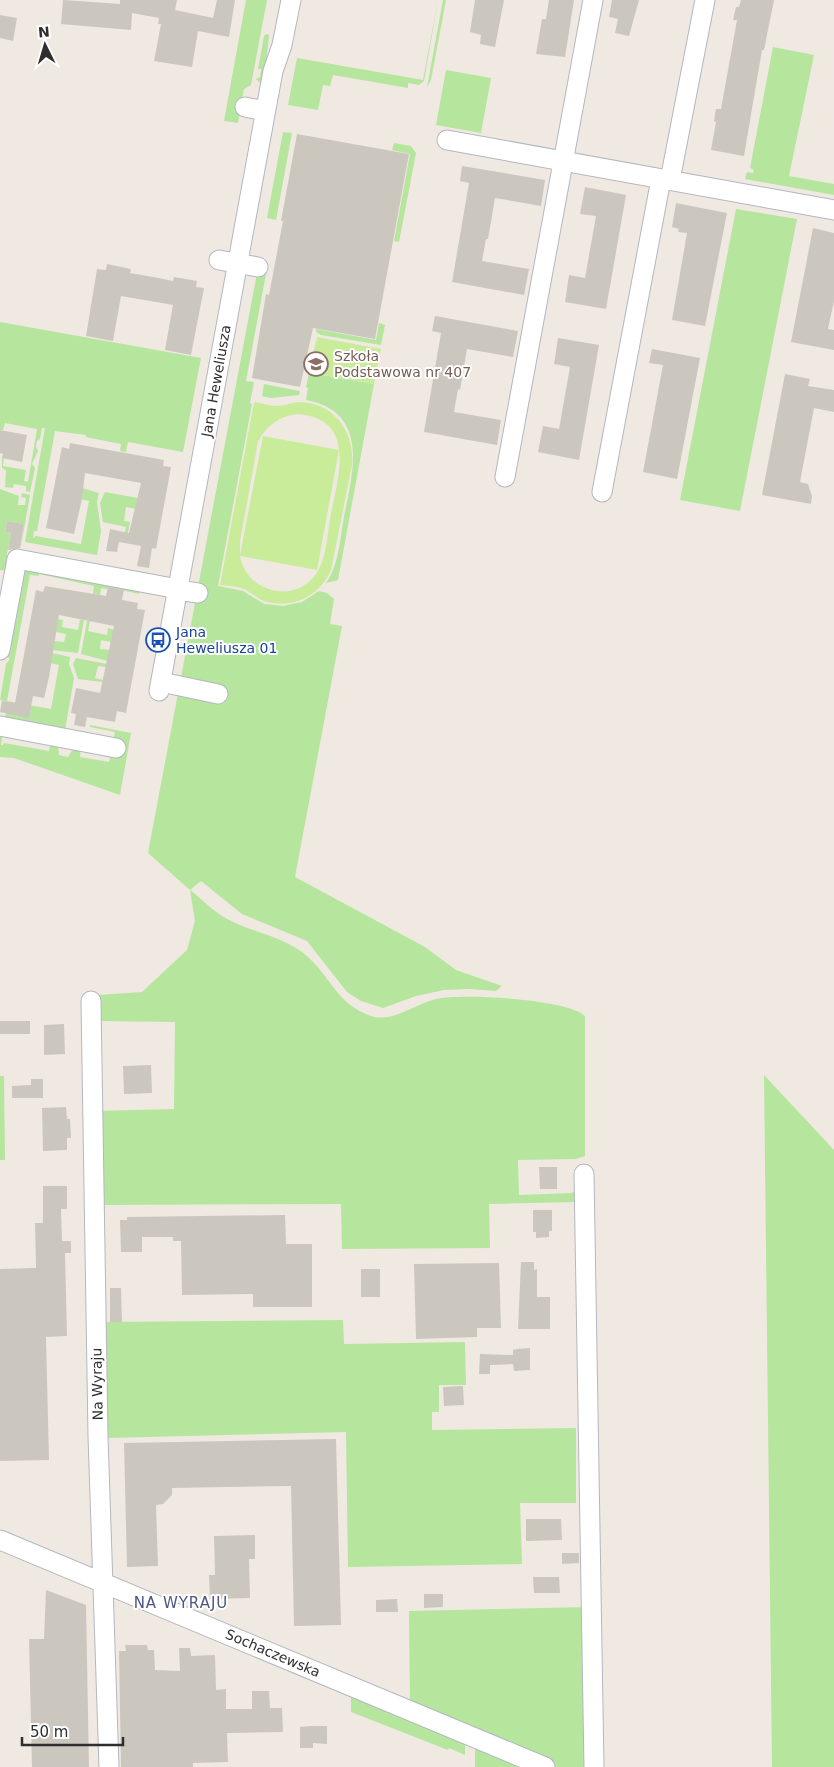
<svg xmlns="http://www.w3.org/2000/svg" width="834" height="1767" viewBox="0 0 834 1767" font-family="'DejaVu Sans',sans-serif">
<rect width="100%" height="100%" fill="#efe9e1"/>
<path fill="#b6e59e" d="M246,0h21l-16,85 -7,4 -6,34 -14,-2z
M438,0l-14,81 -5,4 -11,-2v5l-75,-13 -3,11 -7,-1 -5,25 -30,-5 9,-47 126,22z
M443,0h3l-15,80 -4,7z
M266,34l3,1 -5,49 -4,-1 -4,-4 4,-2 1,-8h-3l6,-33z
M773,47l41,8 -25,121 45,8v11l-89,-16 2,-7 6,1 1,-3 -4,-2z
M446,70l45,8 -10,55 -45,-8z
M283,132l9,1 -16,87 -9,-2z
M394,143l17,3 5,7 -17,89 -5,-1 16,-87 -18,-4z
M736,209l61,10 -57,292 -60,-11z
M257,273l9,1 -20,107 8,1 -4,21 2,1 -34,182 25,5 21,13 19,2 19,-4 17,-11 8,2 7,6 -4,25 12,2 -47,251 130,70 31,23 46,16 -6,5 -26,-2 -26,1 -28,6 -33,12 -22,-7 -14,-9 -40,-51 -65,-27 -41,-33 -11,9c13,10 25,23 39,30 25,13 57,17 79,37 24,22 29,47 63,59 22,7 44,-12 65,-17 25,-6 132,0 149,17v140l-9,3 -58,1 1,35 53,-2 4,-4v13l-87,2 1,44 -148,1 -1,-45 -243,1 -1,-94 77,-2 1,-87 -77,-1v-26l44,-3 45,-42 8,-29 -5,-31 -42,-37z
M0,322l201,36 -18,94 -55,-10 -2,10 -6,-1 1,-7 -35,-7v-2l-31,-4 -18,100h-3l-1,7 3,-2 45,8 8,-43 -9,-2 2,-11 17,5 -2,9 4,29 -4,24 -72,-13 20,-114h-3l-2,11 -3,2 -1,6 2,4 -6,13 3,4 -5,24 -4,-1v-5l-12,-2 -1,4 -8,-1 1,-17 -4,-2v-10h2l-1,8 23,4 -2,11 4,1 9,-53 -32,-6 -2,7h-3z
M379,323l6,2 -4,20 -60,-10 -5,-3v-3l60,11z
M317,337l-6,36 63,11 -36,196 -12,3c13,-18 14,-44 18,-66 9,-45 26,-105 -38,-117l2,-12 -2,-1z
M264,384l36,7 -1,4 -28,3 -9,-2z
M0,489l19,7 -1,9h7l1,-7 -5,-1 1,-4 8,2 -10,57 4,-28 -17,-3 -2,11 6,1 -4,21 3,7 -4,10 -6,-1z
M105,492l33,6 -2,11 -10,-2 -2,14 6,1 -2,11 -4,3 2,-9 -23,-5 -3,-19z
M24,569l134,21 -1,5 -17,-3 -1,2 -31,-7 -1,2 -6,-1 -1,7 -7,-1 1,-8 -55,-12v2l-9,-1 -23,126 44,8 8,-44 -9,-2 2,-10 18,4 -1,7 5,14 -9,52 -60,-12 3,-16 -8,-2 6,-36 4,-5 -2,-2 6,-33 3,-5 -2,-3z
M57,619l6,1 -1,7 16,3 2,-10h4l-6,33 -26,-3 2,-9 10,1 2,-8 -10,-2z
M87,621h3l-2,10 19,4 1,-7 7,2 -4,12 -10,-2 -1,9 10,1 -2,11 -27,-7z
M76,658l31,6v3l-9,-1 -3,12 8,2 -1,2 -24,-3 -5,-15z
M90,725l41,8 -11,62 -106,-37 -14,-1v-25h3l-2,13h2l1,-2 45,8 2,-10 7,5 1,9 9,2 5,-8 8,-3 -1,11 29,5 6,-30 -25,-5z
M764,1075l70,75v617h-62z
M0,1076h4l1,84h-5z
M343,1320l1,24 121,-2 1,43h-27v27h-7v18l144,-2v75h-56l2,61 -174,3 -2,-135 -239,6 -5,-116z
M589,1607v160h-32l-147,-63 -1,-93z
M351,1694l114,48v13l-16,-7 -1,2 -97,-38z
M475,1748l44,19h-44z"/>
<path fill="#c9ec9a" fill-rule="evenodd" d="M317,337l64,12 -7,35 -63,-11z
M254,402c8,1 16,4 23,4 8,0 15,-4 23,-4 34,1 55,30 52,63l-21,105c-11,26 -39,40 -67,31 -8,-3 -13,-9 -20,-12 -7,-3 -16,-3 -24,-4zM298,414c61,5 39,66 32,105 -3,18 -4,41 -14,55 -22,31 -70,18 -76,-18l77,14 22,-120 -76,-14 -23,119v-14l18,-99c8,-17 22,-26 40,-28z"/>
<path fill="#cbc7bf" d="M63,0l57,4v-4h57l-2,10 38,8 4,-18h18l-6,37 -31,-6 -6,36 -38,-6 7,-37h-3l1,-6 -27,-5 -1,17 -70,-6z
M475,0h29l-9,47 -15,-3 1,-9 -11,-3z
M549,0h25l-9,57 -29,-3 6,-35h4z
M612,0h27l-10,36 -14,-3 3,-14 -9,-2z
M741,0h33l-10,50h-2l-18,106 -33,-6 5,-28 -2,-1 2,-12h5l16,-89h-4l3,-13h3z
M0,15l17,3 -4,23 -13,-3z
M297,134l112,20 -34,185 -62,-11 -13,59 -48,-9 14,-84 3,1 14,-74h-2z
M462,166l83,14 -4,26 -46,-8 -7,41h-2l-4,22 47,8 -5,26 -72,-13 17,-99 -9,-2z
M585,187l41,8 -20,114 -41,-7 4,-27 16,3 11,-62 -16,-2z
M676,203l51,10 -22,113 -33,-6 15,-87 -9,-1 1,-3 -7,-2z
M813,228l21,5v68l-6,28 6,1v20l-43,-8z
M107,264l24,5 -1,4 23,4 20,4 1,-4 23,4 -1,6 8,1 -13,67 -26,-5 8,-45 -17,-3 -35,-6 -8,45 -27,-5 11,-67 9,1z
M435,316l83,15 -5,26 -46,-8 -7,41 -2,-1 -4,23 47,8 -4,25 -73,-13 17,-99 -9,-2z
M558,338l41,7 -20,115 -41,-8 5,-26 16,3 11,-62 -16,-3z
M652,349l48,9 -23,121 -34,-7 20,-107 -14,-2z
M785,374l25,5 -2,7 26,4v22l-20,-4 -14,74 8,2 4,12 -1,8 -49,-9z
M0,430l27,5 -5,27 -20,-4 1,-4 -3,-1z
M70,443l94,17 -1,6 8,1 -15,82 -4,-1 -3,20 -12,-2 4,-20 -22,-4 -2,10 -11,-1 4,-22 19,4 12,-50 -56,-10 -3,26 -8,35 -28,-6 16,-81 7,2z
M7,521l17,3 -4,24 -12,2 3,-17 -6,-1z
M45,586l61,10 2,-9 16,3 -2,10 16,3 -1,6 8,1 -19,103 -9,-2 -2,11 -28,-5 -2,10 -11,-2 2,-11 -5,-1 5,-25 24,5 14,-67 -55,-11 -10,62 -5,21 -11,-2 -4,22 -29,-6 2,-11 13,2 21,-113 7,2z
M0,1021h30v13h-30z
M64,1024l1,30 -21,1v-30z
M151,1065l1,28 -28,1 -1,-28z
M31,1079h12v19h-31v-12l19,-1z
M66,1107l1,12h3l1,19h-4v12l-24,1 -1,-43z
M539,1167h18v22h-17z
M43,1186h24v23h-6l1,32h9v12h-6l2,83 -21,1 3,123 -49,1v-192l36,-1 -1,-45h8z
M533,1210h19v21h-3v6l-13,1v-6h-3z
M285,1215l1,29h26v63h-59v-13l-71,1 -1,-54h-8v-4h-31v15h-21l-1,-32h7v-3z
M521,1262h13v8l3,-1v28h13v32h-32z
M499,1263l2,65h-24v9l-61,2 -2,-75z
M361,1269h19v28h-19z
M110,1288h11l1,34h-12z
M530,1348v22l-16,1 -1,-7 -23,1v9h-11l1,-20 33,1v-5l4,-1z
M463,1386l1,19 -20,1 -1,-19z
M336,1439l5,186 -47,1 -3,-140 -119,2v7l-9,9 -7,1 2,61 -31,1 -3,-124z
M526,1519h35l1,21 -36,1z
M255,1535v24h-6l1,39 -40,1 -1,-24h6l-1,-39z
M562,1553h17v10l-17,1z
M533,1577h26l1,16h-26z
M46,1590l40,15 3,162h-57l-3,-128h15z
M424,1594h19v13l-19,1z
M397,1599l1,13h-22v-12z
M125,1645h22l1,5h6l1,20 25,1 -1,-23h11l1,8 24,-1 1,35 10,-1v20h26v-18h17l1,17h12l1,24 -56,1 1,29 -35,1v4h-72l-2,-116h7z
M312,1726h15v18l-14,-1v5h-13v-21z"/>
<g fill="none" stroke-linecap="round" stroke-linejoin="round">
<g stroke="#b4b7c1" stroke-width="21">
<path id="minor" d="M245,107l20,4
M447,140l387,70
M670,180l35,-180
M219,260l39,7
M505,477l88,-477
M602,492l59,-313
M177,590l21,3
M0,650l17,-91 161,30
M161,682l57,12
M159,691l114,-620 9,-26 9,-45
M0,726l116,22
M91,1001l7,435 11,331
M584,1174l10,593
M0,1540l545,227"/>
</g>
<use href="#minor" stroke="#fff" stroke-width="19"/>
</g>
<defs>
<g id="school-ring" transform="scale(1.25)"><circle r="9.5" fill="#fff" stroke="#8d6e63" stroke-width="1.5"/><path d="M0-5L7-2L0 1L-7-2ZM-4 1L0 2.5L4 1V4Q0 6-4 4Z" fill="#8d6e63"/></g>
<g id="bus-ring" transform="scale(1.25)"><circle r="9.5" fill="#fff" stroke="#1a4fb4" stroke-width="1.5"/><path d="M-5-6H5V4H4V6H2V4H-2V6H-4V4H-5ZM-3.5-4V0h7V-4ZM-3.5 1.2v1.5H-2V1.2ZM2 1.2v1.5H3.5V1.2Z" fill="#1a4fb4"/></g>
</defs>
<g fill-rule="evenodd">
<use href="#school-ring" x="316" y="364"/>
<use href="#bus-ring" x="158" y="640"/>
</g>
<g text-anchor="middle" stroke-width="4" stroke-linejoin="round" paint-order="stroke">
<g font-size="14" fill="#785e54" stroke="#fff" text-anchor="start">
<text x="334" y="361">Szkoła<tspan x="334" dy="16">Podstawowa nr 407</tspan></text>
</g>
<g font-size="14" fill="#2e2e2e" stroke="#fff">
<text transform="translate(216 381) rotate(-80)" y="5">Jana Heweliusza</text>
<text transform="translate(97 1384) rotate(-91)" y="5">Na Wyraju</text>
<text transform="translate(273 1653) rotate(23)" y="5">Sochaczewska</text>
</g>
<g font-size="14" fill="#164399" stroke="#fff" text-anchor="start">
<text x="176" y="637">Jana<tspan x="176" dy="16">Heweliusza 01</tspan></text>
</g>
<g font-size="15" letter-spacing="1" fill="#4d5680" stroke="#fff">
<text x="181" y="1608">NA WYRAJU</text>
</g>
</g>
<g transform="translate(45 45) rotate(355)" stroke="#ffffff" stroke-width="4" paint-order="stroke">
<path d="M0-4L9 19L0 12L-9 19Z" fill="#2e2e2e"/>
<text y="-8" font-size="14" font-weight="bold" text-anchor="middle" fill="#2e2e2e">N</text>
</g>
<path d="M22 1737v8h101v-8" fill="none" stroke="#2e2e2e" stroke-width="2.5"/>
<text x="30" y="1737" font-size="15" fill="#2e2e2e" stroke="#ffffff" stroke-width="4" paint-order="stroke">50 m</text>
</svg>
